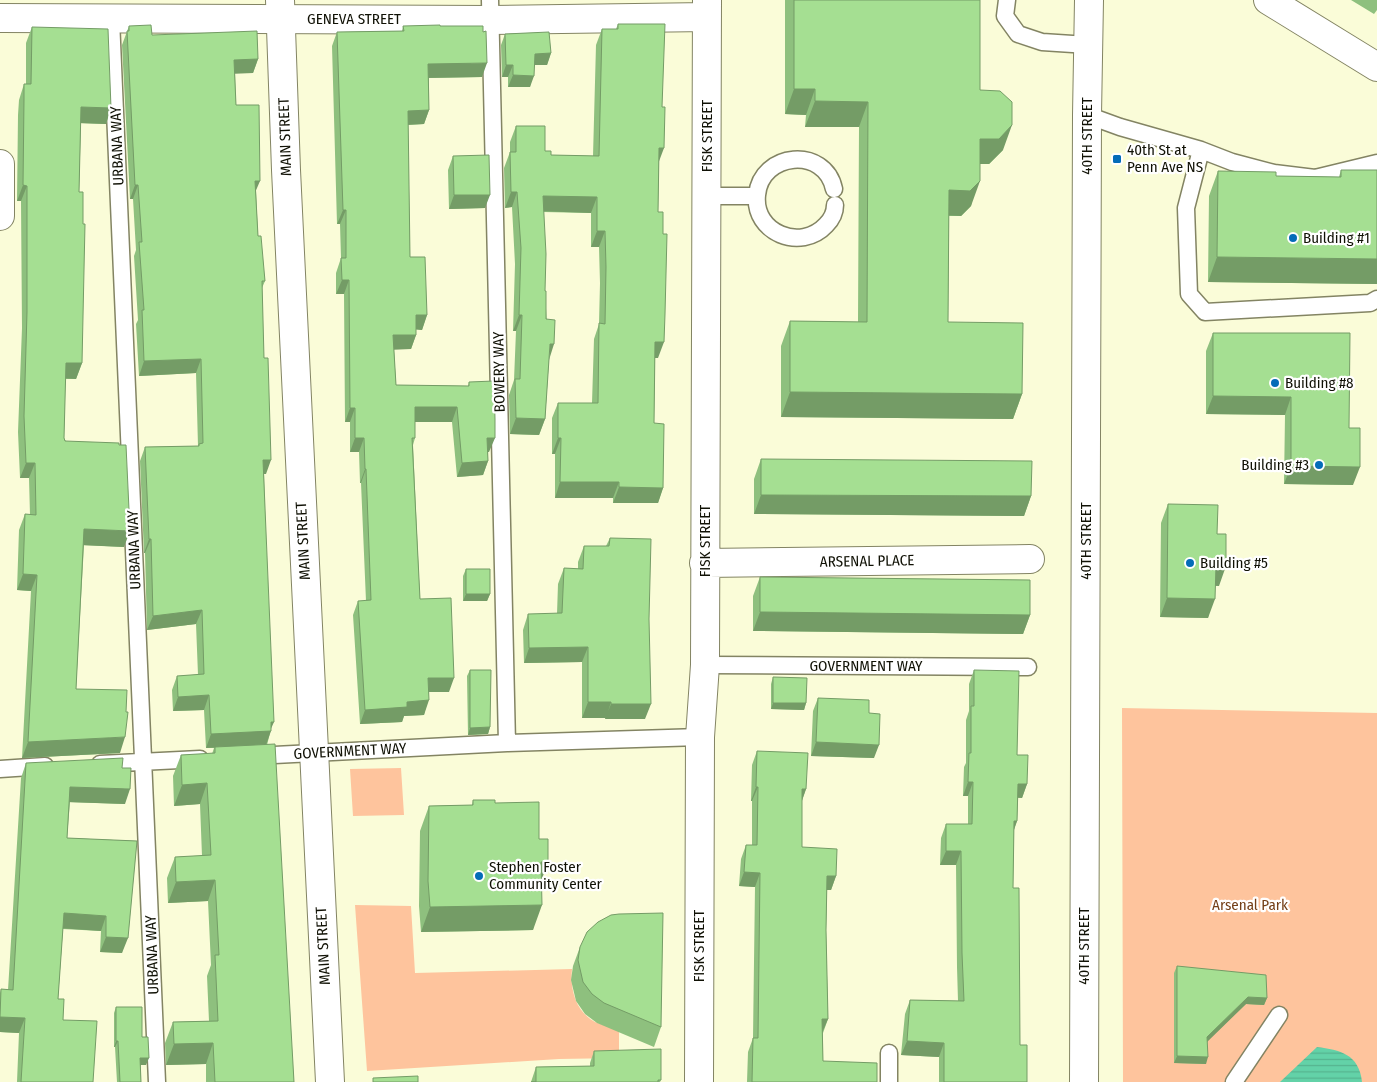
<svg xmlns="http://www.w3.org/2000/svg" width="1377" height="1082" viewBox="0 0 1377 1082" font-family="'Fira Sans Condensed',sans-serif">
<defs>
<pattern id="water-rules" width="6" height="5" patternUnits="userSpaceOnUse" patternTransform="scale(1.25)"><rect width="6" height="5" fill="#63d2a8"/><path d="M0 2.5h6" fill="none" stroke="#55b38f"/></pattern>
</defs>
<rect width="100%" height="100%" fill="#fafcd8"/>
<path fill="#fec49d" d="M1122,708l255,5v369h-254z
M401,768l3,47 -51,1 -3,-47z
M355,905l56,1 4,67 157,-4c-2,20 3,42 23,53 7,3 16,4 24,6v30l-60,1 -192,12z"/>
<path fill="url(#water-rules)" d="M1317,1047c23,3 42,7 45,35h-82z"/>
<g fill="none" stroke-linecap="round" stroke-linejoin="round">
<g stroke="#838463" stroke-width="19">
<path id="lane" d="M490,0l17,743
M1007,0l-2,16 13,18 24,8 46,3
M111,19l46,1063
M1087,115l33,12 81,23 31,12 42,11 41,5 62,-15
M1201,150l-15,58 3,86 16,18 165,-9 7,-4
M834,189c-9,-43 -73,-37 -77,6 -4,38 44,57 69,30 5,-5 9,-12 9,-20
M707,196h50
M705,665l323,2
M255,756l252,-13 193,-6
M100,764l100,-5
M0,769l45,-3
M889,1082v-29
M1234,1082l45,-67"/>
</g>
<g stroke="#838463" stroke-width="30">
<path id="street" d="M0,18l491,2 216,-3
M0,164v52
M704,563l326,-4
M699,1082l1,-345 5,-72 2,-665"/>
</g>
<g stroke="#838463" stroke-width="30">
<path id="secondary" d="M280,0l6,170 44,912
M1268,0l109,67"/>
</g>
<g stroke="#838463" stroke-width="30">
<path id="primary" d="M1084,1082l3,-967 2,-115"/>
</g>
<use href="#lane" stroke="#fff" stroke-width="16"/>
<use href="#street" stroke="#fff" stroke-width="28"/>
<use href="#secondary" stroke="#fff" stroke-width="28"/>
<use href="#primary" stroke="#fff" stroke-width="28"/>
</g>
<path fill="#8ec07e" d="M785,0h195v90l23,60 -14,14h-9l-9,42 -10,10h-12l-1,106 74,72 -9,25 -232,-2v-71l9,-25 68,1 1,-195h-54l1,-12 -21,-1z
M1351,0h26v10l-3,4z
M618,24l41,138 -1,50v146h-3l-1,65 9,65 -5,15h-45v-5h-58v-44h-3v-36l6,-15h34l2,-64 5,-15 1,-41 -1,-36h-8v-34l-48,-1 2,79 4,69 -4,59 -6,16 -29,-1 -1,-39 5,-15 2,-49h-3l2,-67 -3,-57 -7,1 -1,-40 6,-16v-10l6,-16 29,25 6,4 42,1 3,-111 6,-16h14z
M129,26l23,9 106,24 -5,14h-18l1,32 20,86 2,45 7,45 -3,7 4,186h-2l7,255 -4,16 27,337h-88v-18l-40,1 -1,-22 8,-21 36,-1 -2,-45 4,-11 -3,-64 -40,2 -1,-25 8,-21 27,-1 -2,-52 -26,2 -1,-30 8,-21 31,-1 2,-6h-8l-2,-38 -31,1 -1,-21 5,-14 21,-1 -2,-51 -49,6 -2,-77h-1l-4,-92 5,-14 53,-1 -2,-73 -57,3 -3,-52 2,-4 -4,-64 2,-6 -3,-51h-3l-8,-154z
M403,26h37l42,51 -53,1v32l-5,14 -16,1 2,132 17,58 -5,15 -6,-1v6l-5,14h-17l2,36 72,1 1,-4 20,70h-1v9l-5,14 -26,2 -5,-55h-37v16l-2,7 7,154 29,93h-20l-5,23 -20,1 -2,6 -42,2 -7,-109 5,-14h8l-5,-118h-1l-1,-31h-9v-30h-5l-1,-128h-8v-21l5,-15 -1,-34h-3l-5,-178 5,-14 65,-1z
M32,27l79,81 -5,16 -25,-1 -2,69 3,171 -6,16h-11l-1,59 60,109 -40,-2 -8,144 44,64 -98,5 9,-167 -14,-1 2,-60 6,-16 5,1 -1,-37h-9l-2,-46 4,-104 -1,-127h-4l1,-86 1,-15 5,-16h2v-41z
M505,34l46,19 -4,12h-13l-4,22h-22v-10h-6l-1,-32z
M453,156l32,52 -36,1 -1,-39z
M1341,170h36v114l-169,-2 1,-86 9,-25 58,5 63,1z
M1213,333l136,95 4,57 -69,-1 1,-69 -79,-1v-63z
M761,459l270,37 -7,20 -270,-2v-35z
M1168,504l49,30 2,52h-4l-7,32 -48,-1 1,-94z
M610,538l35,181h-40l1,-1h-24v-56l-58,1 -1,-33 5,-16h29l1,-30 6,-16 14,1v-7l6,-16h22z
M466,569l24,25 -3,7h-24v-25z
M760,577l270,38 -7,19 -270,-3v-35z
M470,670l20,57 -2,7 -20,1 -1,-59z
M974,670l43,85 10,29 -5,14h-4l-1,23 -3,9 -1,58 7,157 7,37h-88v-25l-38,-2 4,-41 5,-14 48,1 -1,-34 -1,-102h-16l1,-27 5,-14h22v-28h-5l1,-29 2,-4v-43l3,-9v-27z
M773,677l33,26 -2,7 -33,-1v-25z
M818,698l51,15 5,45 -63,-2 2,-45z
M757,751l49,38 -4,12v46l34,29 -5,14h-4l-1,40 2,89 -5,14v28l54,21h-130l1,-30 5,-14 2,-151 -16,-1 2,-27 5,-14h6v-44h-1l1,-36z
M26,763l96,5 3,36 -55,-2 -3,36 70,3 -15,112 -22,-1 1,-21 -38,-2 -5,70 5,21 30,62h-76l2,-49 -19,-1v-39l1,-4 7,1 13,-212z
M473,800l22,3 44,36 2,42 -8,49 -112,2 -2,-26 1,-75 9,-25 43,-1z
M580,947l81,80 -7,20 -57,-24 -12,-9 -9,-13 -5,-21 2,-14z
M1177,966l90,32 -3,7 -18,-1 -39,37 -1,23 -32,-1v-90z
M116,1007l26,30 4,28h-5v17h-24l-2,-35h-1v-34z
M594,1051l67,29 -1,2h-129l5,-15 54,-1v-3z"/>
<path fill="#749c66" d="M551,53l-4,12h-16l4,-11z
M258,59l-5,14 -24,1 5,-14z
M487,63l-5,14 -59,1 5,-14z
M506,65h7l-5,12h-6z
M513,75l21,1 -4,11h-22z
M794,89h21l-9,26 -21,-1z
M815,101l53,1 -9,25h-54z
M81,107l30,1 -5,16 -30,-1z
M429,110l-5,14 -21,1 5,-14z
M1012,125l-9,25 -14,14h-19l10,-25z
M659,148h5l-6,16z
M255,181h5l-6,14z
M980,181l-9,25 -10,10 -21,-1 9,-25z
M23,185l4,1 -6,15h-4z
M135,185h3l-5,14h-3z
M511,192h6l-5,15 -7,1z
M454,195h36l-5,13 -36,1z
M543,196l54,1 -6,16 -54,-2z
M343,210h3l-6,14h-3z
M597,231h8l-6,16h-8z
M1217,257l160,2v25l-169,-2z
M342,280h7l-5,14h-8z
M416,315h11l-5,15 -12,-1z
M519,315h3l-6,16h-3z
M393,335h23l-5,14 -23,1z
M655,342h9l-6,16h-8z
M550,344h4l-5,16z
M201,359l-5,14 -57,3 5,-15z
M66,363h16l-6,16 -16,-1z
M790,392l232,2 -9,25 -232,-2z
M1213,396l78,1 -6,18 -79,-1z
M415,407h42l-5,15h-42z
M350,408h5l-5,14h-5z
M516,418l29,1 -6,16 -29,-1z
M355,438h9l-5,14h-9z
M487,438h8l-6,14h-7z
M558,438h3l-6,16h-3z
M263,460h8l-5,14h-8z
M488,461l-5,14 -26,2 5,-14z
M26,463h9l-6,15h-9z
M1291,466l69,1 -7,18 -69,-1z
M365,469h1l-5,14h-1z
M560,482h59l-6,16h-58z
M619,487l44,1 -5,15h-45z
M761,495l270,1 -7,20 -270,-2z
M84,529l46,2 -6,16 -45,-2z
M149,539h2l-6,14h-1z
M1216,566h10l-7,20 -11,-1z
M23,574l14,1 -6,16 -14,-1z
M466,594h24l-3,7h-24z
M1167,598l48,1 -7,19 -48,-1z
M202,610l-6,14 -49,6 6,-14z
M760,612l270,3 -7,19 -270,-3z
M588,647l-6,15 -58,1 5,-15z
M428,678h26l-5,14h-26z
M209,695l-5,15 -31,1 5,-14z
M429,700l-5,15 -20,1 -2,6 -42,2 5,-14 42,-8z
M588,702h23l-5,16h-24z
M773,703h33l-2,7 -33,-1z
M611,704h40l-6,15h-40z
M271,722h3l-4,9h1l-5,14 -60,3 5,-14z
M490,727l-2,7 -20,1 2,-7z
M125,737l-5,16 -98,5 6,-16z
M816,742l63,3 -5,13 -63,-2z
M968,782h5l-5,14h-5z
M207,783l-7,21 -26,2 8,-21z
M1018,784h9l-5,14 -9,-1z
M70,787l60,2 -5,15 -60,-2z
M756,787h2l-6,14h-1z
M802,789h4l-5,14z
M1014,821h3l-5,14z
M946,851h15l-5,14h-16z
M541,862h7l-9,25z
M744,872l16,1 -5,14 -16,-1z
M827,876h9l-5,14h-9z
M215,880l-7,21 -40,2 8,-21z
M542,905l-9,25 -112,2 9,-25z
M64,913l42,3 -5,15 -43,-3z
M106,937l22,1 -6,15 -22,-1z
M1248,997l19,1 -3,7 -18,-1 -41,40 2,-7z
M0,1017l25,1 -6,15 -19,-1z
M822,1019h6l-6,14z
M116,1041h2l-3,6h-1z
M907,1041l37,2 -5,14 -38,-2z
M213,1043l-7,21 -40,1 8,-21z
M1177,1056l31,1 -2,7 -32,-1z
M140,1058h9l-3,7h-8z"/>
<path fill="#a5df92" stroke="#749c66" d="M794,0h186v90l20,1 12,11v23l-13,14h-19v42l-10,10 -21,-1 -1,132 75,1 -1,71 -232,-2v-71l77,1 1,-220 -53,-1v-12h-21z
M618,24h47l-3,83h3l-1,41h-5l-1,64h5v22h4l-2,80 -1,28h-9l-1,81 10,1 -1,64 -44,-1v-5h-59l1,-44h-3v-35h40l1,-80 6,1 1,-57 -1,-36h-8v-34l-54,-1 3,58 -1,37h1v28l9,1 -1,24h-4l-5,75 -29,-1 -1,-39h5l2,-64h-3l2,-67 -4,-56h-6l-1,-40h6v-26h29v25h6v4l48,1 3,-127h16z
M151,25l1,10 105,-4 1,28 -24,1 2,45h23l1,76h-5l3,55h3l4,45h-3l2,77h4l3,102h-8l11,262h-3v9l-60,3 -2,-39 -31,2 -1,-21 27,-2 -2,-64 -49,6 -2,-77h-2l-4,-92 54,-1v-2l4,-1 -2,-84 -57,2 -2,-51h2l-5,-68h3l-4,-57h-3l-8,-154h2v-5z
M440,25v1h43v6l3,-1 1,32 -59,1 1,46 -21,1 2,146h15l2,58h-11v20h-23l3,50 73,1v-4l25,-1 1,38v19h-8l1,23 -26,2 -5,-56h-42v31h-3l8,161 31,-1 3,80h-26l1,22 -22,2v5l-42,3 -7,-109 13,-1 -5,-131h-1l-1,-31h-9v-30h-5l-1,-128h-7l-1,-22h5v-48h-3l-6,-178 67,-1 -1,-5z
M32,27l76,2 3,79 -30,-1 -2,85h4v32h2l-3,139h-16l-2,75 1,3 54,2v2h7l4,86 -46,-2 -8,160 51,1 -1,22h2l-3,25 -97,5 9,-167 -14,-1 2,-60 11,1 -1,-52h-9l-2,-47 3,-104v-126l-4,-1 1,-86v-15h7z
M549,32l2,21 -16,1 -1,22 -21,-1v-10h-7l-1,-31z
M489,155l1,40h-36l-1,-39z
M1341,170h36v89l-160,-2 1,-86 58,1v4l65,1z
M1213,333h137l-1,95h11v39l-69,-1v-69l-78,-1z
M761,459l271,2 -1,35 -270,-1z
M1168,504l50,1 -1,29h9v32h-10l-1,33 -48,-1z
M610,538l41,1 -2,80 2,85h-40v-2h-23v-55l-59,1 -1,-34 34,-1 2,-45 19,1 1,-23h25z
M466,569h24v25h-24z
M760,577l270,3v35l-270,-3z
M470,670h21l-1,57 -20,1z
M974,670l45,1 -2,84h11l-1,29h-9l-1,37h-3l-1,67h6l1,157h7v37h-83v-39l-37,-2 3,-41 54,1 -2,-48 -1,-102h-15v-27h26l1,-42h-5l1,-29h2v-47h3z
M773,677l34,1 -1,25h-33z
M818,698l51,2v13l11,1 -1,31 -63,-3z
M275,744l19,338h-79l-2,-39 -39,1 -1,-22 45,-1 -3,-66h4l-4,-75 -39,2 -1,-25 36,-2 -4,-72 -25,2 -1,-30 34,-2v-6z
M757,751l51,2 -2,36h-4v58l35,2 -1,27h-9l-1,54 2,89h-6l1,42 54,2v19h-125l1,-44h5l2,-165 -16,-1 2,-27h11l1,-58h-2z
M123,758l-1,10h9l-1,21 -60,-2 -3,51 70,3 -9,97 -22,-1v-21l-42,-3 -6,86h6l-1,21 34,1 -4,61h-72l4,-64 -25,-1 1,-28 12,1 13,-227z
M473,800h22v3l44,-1v37h9v23h-7l1,43 -112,2 -2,-26 1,-75 44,-1z
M663,913l-2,114 -57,-24 -12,-9 -9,-12 -5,-22 2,-13 7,-15 11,-10 13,-7 8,-1z
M1177,966l89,9 1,23 -19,-1 -41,40 1,20 -31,-1z
M116,1007h26v30h6l1,21h-9l1,24h-21l-2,-41h-2z
M661,1049v31h-3v2h-127h5v-15l58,-1v-15z
M418,1076v6h-45v-4z"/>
<g fill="#046cb8" stroke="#fff" stroke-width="2">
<rect x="1112" y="154" width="10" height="10" rx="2.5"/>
<circle cx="1293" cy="238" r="5"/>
<circle cx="1275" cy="383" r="5"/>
<circle cx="1319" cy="465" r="5"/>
<circle cx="1190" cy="563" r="5"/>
<circle cx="479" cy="876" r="5"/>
</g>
<g text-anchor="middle" stroke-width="4.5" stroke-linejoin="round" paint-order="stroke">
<g font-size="15" fill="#101105" stroke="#fff">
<text x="354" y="24">GENEVA STREET</text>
<text transform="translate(707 136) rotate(-90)" y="5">FISK STREET</text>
<text transform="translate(1087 136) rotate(-90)" y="5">40TH STREET</text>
<text transform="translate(285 137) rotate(-92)" y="5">MAIN STREET</text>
<text transform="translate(117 146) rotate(-92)" y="5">URBANA WAY</text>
<text transform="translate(499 372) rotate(-91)" y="5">BOWERY WAY</text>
<text transform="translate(303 541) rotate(-93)" y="5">MAIN STREET</text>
<text transform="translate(705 541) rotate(-90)" y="5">FISK STREET</text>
<text transform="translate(1086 541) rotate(-90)" y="5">40TH STREET</text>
<text transform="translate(134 550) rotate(-92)" y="5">URBANA WAY</text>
<text transform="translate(867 561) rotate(-1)" y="5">ARSENAL PLACE</text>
<text x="866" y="671">GOVERNMENT WAY</text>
<text transform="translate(350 751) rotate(-3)" y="5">GOVERNMENT WAY</text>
<text transform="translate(323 946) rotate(-93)" y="5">MAIN STREET</text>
<text transform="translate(699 946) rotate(-90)" y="5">FISK STREET</text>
<text transform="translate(1084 946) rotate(-90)" y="5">40TH STREET</text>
<text transform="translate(152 955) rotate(-92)" y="5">URBANA WAY</text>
</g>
<g font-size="15" fill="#101105" stroke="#fff" text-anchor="start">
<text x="1127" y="155">40th St at<tspan x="1127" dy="17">Penn Ave NS</tspan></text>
<text x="1303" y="243">Building #1</text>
<text x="1285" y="388">Building #8</text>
<text x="1309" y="470" text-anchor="end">Building #3</text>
<text x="1200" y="568">Building #5</text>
<text x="489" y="872">Stephen Foster<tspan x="489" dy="17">Community Center</tspan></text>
</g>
<g font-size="15" fill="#743f17" stroke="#fff">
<text x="1250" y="910">Arsenal Park</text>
</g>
</g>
</svg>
